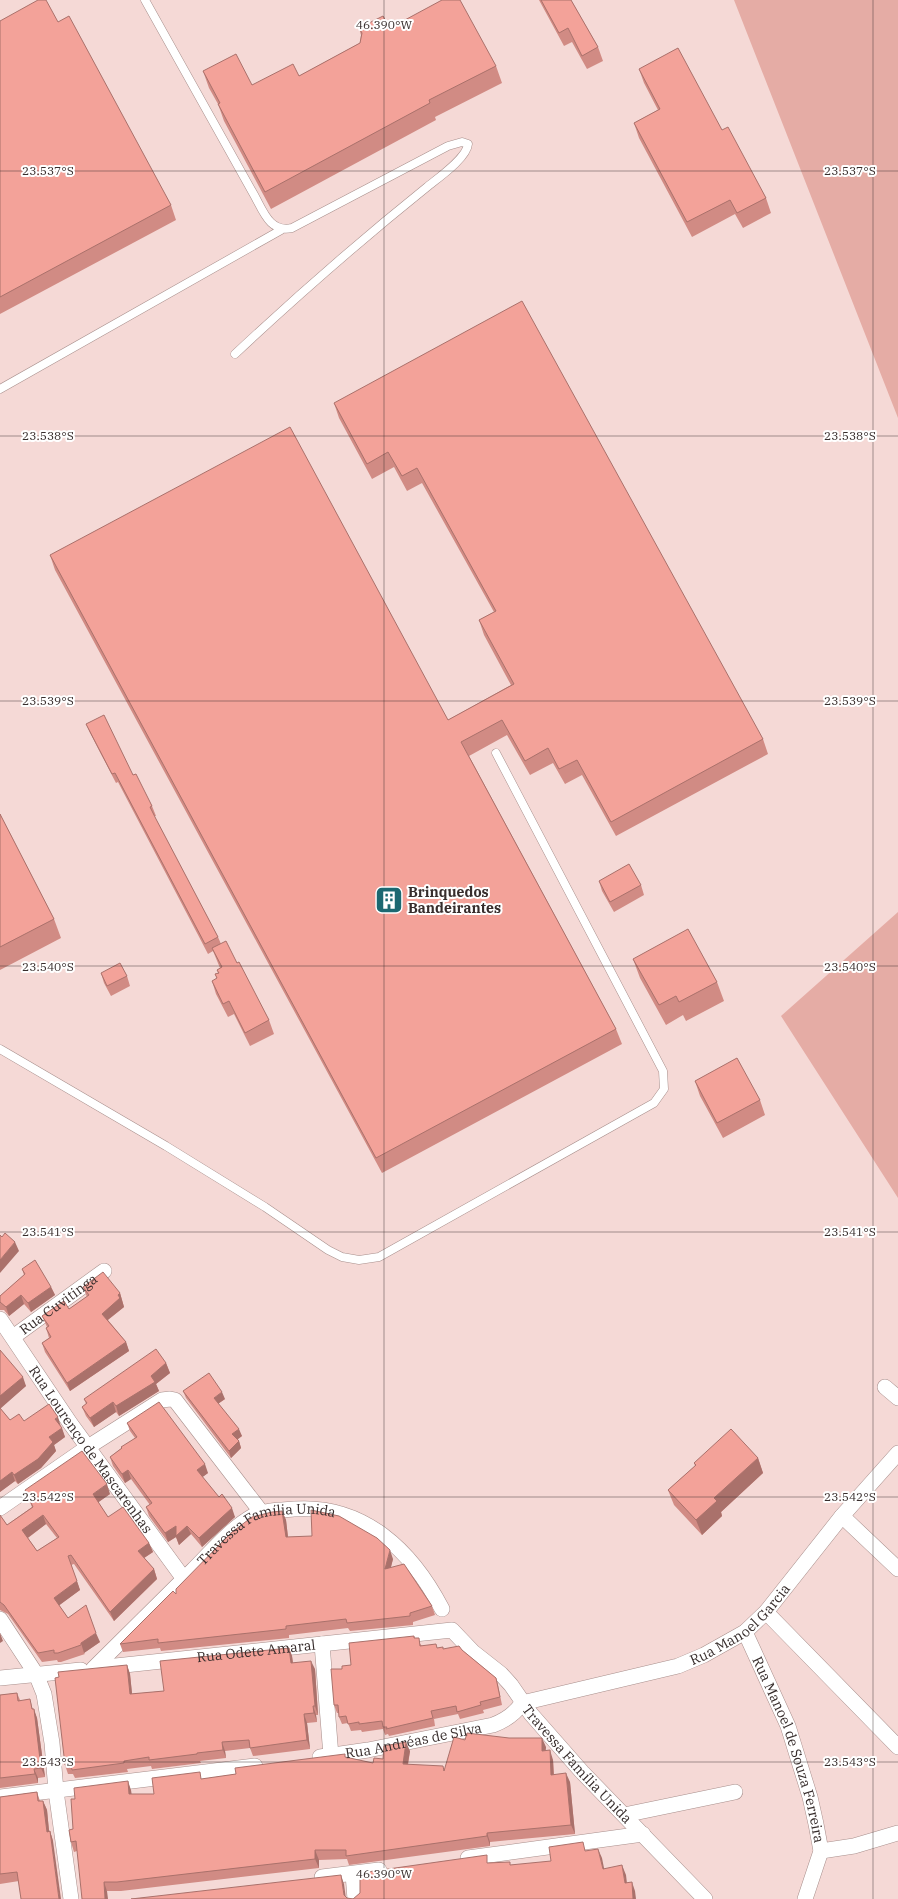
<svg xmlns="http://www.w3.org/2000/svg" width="898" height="1899" viewBox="0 0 898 1899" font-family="'IBM Plex Serif',serif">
<rect width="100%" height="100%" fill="#f5d9d6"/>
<path fill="#e5aca5" d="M734,0h164v418z
M898,912v286l-117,-182z"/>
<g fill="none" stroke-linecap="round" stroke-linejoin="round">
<g stroke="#a88f8c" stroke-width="9">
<path id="service" d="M145,0l108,193c10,17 16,40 39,35l156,-82 14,-4 6,2c-1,14 -30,34 -41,43 -66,53 -130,109 -192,167
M0,389l281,-159
M0,1049l166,97 99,61 63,43 14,7 17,3 20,-3 275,-154 10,-14 -1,-18 -167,-318"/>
</g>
<g stroke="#a88f8c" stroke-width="16">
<g id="minor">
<path id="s1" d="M0,1319l70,104 114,156"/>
<path id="s2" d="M13,1337l91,-66"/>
<path d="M885,1387l13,11"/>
<path d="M0,1508l88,-61 74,-47 8,-1 5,1 87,113"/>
<path d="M842,1516l56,53"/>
<path d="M766,1612l132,135"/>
<path d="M0,1619l36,55 8,20 8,49 4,48 15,108"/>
<path id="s3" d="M745,1632l43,94 22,71 6,27 5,27 -16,48"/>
<path d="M322,1644l9,112"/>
<path id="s4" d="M106,1667l346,-37 21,22 28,22 10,11 20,29 51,58 123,127"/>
<path id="s5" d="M93,1669c33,-33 67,-66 100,-99 18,-18 37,-41 60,-54 12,-6 27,-6 41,-7 70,-5 118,42 148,100"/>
<path d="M0,1678l81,-8"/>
<path id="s6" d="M522,1703l156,-37 26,-11 41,-23 21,-20 76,-96 56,-63"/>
<path id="s7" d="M320,1757l48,-7 125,-25c13,-5 22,-11 29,-22"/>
<path d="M0,1797l255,-31"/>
<path d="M624,1815l111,-23"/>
<path d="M821,1851l33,-5 44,-13"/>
<path d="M468,1858l175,-24"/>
<path d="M353,1874l2,25"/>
<path d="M322,1877l57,-7"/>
</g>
</g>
<use href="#service" stroke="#fff" stroke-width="8"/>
<use href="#minor" stroke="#fff" stroke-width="15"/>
</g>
<path fill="#d18b84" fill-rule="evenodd" d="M539,0h32l27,47 5,14 -16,8 -15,-27 -8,4z
M0,21l58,1 113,183 5,15 -176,94z
M359,28h31l106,38 6,17 -67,34 1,3 -165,89 -47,-88 -6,-17 -9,-16 -6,-17 49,14 47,-9 61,-33 1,-8z
M639,69l83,61 44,68 5,15 -28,15 -8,-14 -43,23 -53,-99 -5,-15 24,-13 -14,-27z
M334,403l429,336 5,15 -152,82 -34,-61 -17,9 -12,-21 -23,12 -23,-40 -38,21 147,273 6,15 -240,129 -327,-603 -5,-15 398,165 63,-35 -27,-50 -5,-15 15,-8 -72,-129 -15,8 -13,-24 -22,12 -33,-61z
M86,724l47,51 19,31 4,10h-2l64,121 3,7 16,19 32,57 5,14 -24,12 -16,-32 -6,3 -12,-23 -4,-13 5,-2 -2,-5 3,-1 -1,-3 3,-2 -7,-17 -5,3 -90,-172 -2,1 -26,-50z
M0,814l54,105 7,19 -61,32z
M599,881l42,4 3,10 -30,17 -12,-21z
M633,959l84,23 7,19 -38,20 -3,-6 -17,10 -26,-47z
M101,973l26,3 3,10 -19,10 -7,-13z
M695,1081l65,19 5,15 -42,23 -23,-42z
M22,1269l29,18 4,8 -24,17 -7,-8 -15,12 -5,-6h-4v-14l24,-21z
M83,1287l37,6 4,14 -16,13 18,22 3,9 -59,40 -25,-39 -3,-9 7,-5 -3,-10 1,-1 -5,-11 27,-7 18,-12z
M0,1350l26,36 -26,22 10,12 14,1 37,6 4,10 -11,8 2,6 -15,17 -23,16 -3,-3 -15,11z
M166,1363l4,10 -14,11 3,7 -40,25 -3,-4 -22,15 -8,-11 -4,-9 4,-3 -2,-5z
M183,1391l42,8 -7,5 24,32 -5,4 2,1 2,7 -10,10 -45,-60z
M127,1423l81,50 -6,4 33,40 -33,30 -11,-13 -12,11 -3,-8 -8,5 -19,-26 -3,-9 4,-2 -19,-26 -6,4 -12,-17 -3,-9 25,-19 -5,-7z
M758,1458l5,15 -42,39 1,4 -20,19 -28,-30 -6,-15 27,-24 -1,-3z
M25,1490l85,4 -12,8 10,15 41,26 4,9 -9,6 10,11 3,10 -43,42 -40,-57 -3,1 9,25 -21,15 9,13 32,24 -16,11 1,1 -24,8h-3l-1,-2 -15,2 -34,-48 -8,-4v-95l7,10 25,-18zM46,1524l11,14 -20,13 -9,-13z
M282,1511l4,9 2,17 105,22 -2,8 41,39 3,9 -22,7v3l-63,6 -2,-3 -59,7v3l-128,13 -1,-3 -37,4 -3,-8 56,-50z
M414,1636l1,2 7,8 16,2 5,1 19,1 34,28 2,7 4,20 -19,5 1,3 -24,6 -2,-5 -24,5 1,7 -46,10 -1,-2 -3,1 -2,-6 -21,3 -1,-2 -10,1 -3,-8 -6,1 -3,-7v-4h-2l-3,-8 8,-36z
M289,1648l3,8 1,7 22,6 3,46h-2l1,7 -10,1 3,26 -57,7 -3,-8 -25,3 1,7 -26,3 1,2 -49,6 -1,-3 -24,3 1,3 -53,6 -2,-4h-5l-3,-9 62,-100 3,9 2,20 32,-3z
M17,1693l3,7 13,9 4,9 8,59 -7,1v5l-38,5v-93z
M465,1740l81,7 -1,3 8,10 1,14 16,8 5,52 -85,8v4l-141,19 -2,-6 -28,1v8l-198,23h-14l-30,-40 -3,1 -3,-10 2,-13 2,-30 53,-18 3,13h23l48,-15 144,-21 27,5 37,-12 -2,14 36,5z
M37,1792l3,9h3l4,9 2,21h1l3,10 -34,40 -19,3v-87z"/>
<path fill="#aa716b" d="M15,1242l4,9 -19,22v-13z
M51,1287l4,8 -24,17 -3,-9z
M120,1293l4,14 -19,15 -3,-8z
M21,1295l3,9 -15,12 -3,-9z
M126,1342l3,9 -59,40 -3,-8z
M166,1363l4,10 -14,11 3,7 -40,25 -3,-10z
M23,1377l3,9 -26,23v-13z
M222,1392l3,7 -9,6 -2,-7z
M113,1402l3,10 -22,15 -4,-9z
M58,1417l3,10 -2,2 -4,-10z
M62,1428l3,9 -11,8 2,6 -15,17 -23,16 -4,-9 35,-38z
M239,1429l3,7 -7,5 -3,-7z
M239,1441l2,7 -10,10 -2,-7z
M758,1458l5,15 -42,39 1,4 -20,19 -6,-15 18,-22z
M205,1464l3,9 -8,6 -3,-9z
M128,1470l3,9 -6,4 -3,-9z
M12,1472l3,9 -15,11v-11z
M107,1484l3,10 -14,10 -3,-10z
M232,1508l3,9 -33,30 -3,-9z
M282,1511l4,9 3,26 -3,-9z
M43,1515l3,9 -20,15 -4,-9z
M176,1526h11l4,8 -12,11 -3,-8 -8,5 -3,-9z
M149,1543l4,9 -12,8 -3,-9z
M390,1550l3,9 -5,19 -3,-9z
M154,1569l3,10 -43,42 -4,-9z
M77,1581l3,9 -23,17 -3,-9z
M0,1633l3,8 -3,2z
M96,1633l4,9 -16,11 -3,-10z
M289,1648l3,8 2,16 -3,-9z
M311,1661l4,8 3,46 -3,-9z
M127,1665l3,9 3,29 -3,-9z
M30,1699l4,16v-6l3,9 8,59 -4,-9 -9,-59z
M313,1706l3,9 1,7 -3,-9z
M304,1714l3,9 3,26 -3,-9z
M542,1738l4,9 -1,13 -3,-9z
M222,1742l3,9 1,7 -3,-8z
M406,1742l4,9 -4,23 -3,-10z
M550,1750l3,10 1,24 -3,-9z
M34,1769l4,9v5l-3,-9z
M566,1773l4,9 5,52 -4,-9z
M128,1781l3,9 2,13 -4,-9z
M43,1801l4,9 3,31 -3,-9z
M50,1831l3,10 8,58h-2z
M487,1833l3,9v4l-3,-10z
M598,1849l4,9 4,20 -3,-9z
M315,1850l4,10v8l-4,-9z
M622,1865l4,10 2,17 -3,-9z
M341,1875l3,9 2,15 -2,-4z
M104,1882l3,9 1,8h-3z
M632,1882l3,9 1,8h-3z"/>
<path fill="#f3a299" stroke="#aa716b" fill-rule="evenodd" d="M38,0h8l12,22 11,-6 102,189 -171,92v-276z
M442,0h18l36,66 -67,34 1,3 -165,89 -47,-88 2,-1 -17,-32 33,-17 16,31 41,-21 6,12 61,-33 2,-10 -3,-5 24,-12 7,12z
M541,0h30l27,47 -16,9 -14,-28 -9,5z
M678,48l44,82 6,-3 38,71 -29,15 -7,-13 -43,22 -53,-99 26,-14 -21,-40z
M522,301l241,438 -152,83 -34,-62 -18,9 -11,-21 -23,13 -23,-41 -41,22 155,287 -240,129 -326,-603 240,-128 158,293 66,-36 -35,-64 17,-9 -79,-143 -15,8 -14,-24 -21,12 -33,-61z
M104,715l29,60 3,-1 16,32 -2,1 6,12 62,118 -13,7 -90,-171 -3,1 -26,-50z
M0,814l54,105 -54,28z
M629,864l12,21 -31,17 -11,-21z
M688,929l29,53 -38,20 -3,-6 -17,9 -26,-46z
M226,941l11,22 2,-1 30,58 -24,13 -16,-32 -6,3 -11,-23 5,-3 -2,-4 4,-1 -2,-3 5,-3 -10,-19z
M120,963l7,13 -20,10 -6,-13z
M737,1058l23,42 -43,23 -22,-42z
M5,1233l10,9 -15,18v-25l2,2z
M35,1260l16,27 -23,16 -7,-8 -15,12 -6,-5v-6l25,-22 -3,-5z
M103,1272l17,21 -2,2 2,3 -18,16 24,28 -59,41 -25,-40 9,-6 -5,-9 3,-2 -7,-10 22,-15 5,8 20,-14 -6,-8z
M156,1349l10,14 -15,13 4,6 -39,24 -3,-4 -23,16 -8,-11 5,-4 -3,-4z
M0,1350l23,27 -23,19z
M209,1373l13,19 -8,6 25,31 -7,5 7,7 -10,10 -46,-60z
M159,1402l46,62 -8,6 22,27 3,-3 10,14 -33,30 -12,-12 -11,10v-10l-11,7 -19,-26 6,-4 -24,-33 -6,4 -12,-17 12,-9 -1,-1 16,-10 -10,-14z
M49,1404l9,13 -3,2 7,9 -13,9 4,5 -15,17 -24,16 -2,-3 -12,9v-73l10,12 9,-6 5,7z
M731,1429l27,29 -44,40 3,3 -21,19 -28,-30 28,-25 -2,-2z
M82,1451l25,33 -14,10 15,23 15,-10 26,36 -11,8 16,18 -44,43 -39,-57 -3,1 9,25 -23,17 14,20 18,-13 10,28 -15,10v2l-23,8h-4v-3l-16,3 -34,-48 -4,-3v-87l7,10 26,-18 -8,-17zM43,1515l16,22 -22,14 -15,-21z
M311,1510l28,6 38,22 13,12 -5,19 19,-5 28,42 -22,7v3l-63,7 -1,-4 -60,7v3l-128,14v-4l-38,5 53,-53 3,3v-5l56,-57 20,-15 20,-5 10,-1 4,26 26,-1z
M414,1636v2h5l1,8 16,-2 1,4 6,-1v2l16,-3 3,4 34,28 4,19 -20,5 1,3 -24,7 -1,-6 -25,5 2,7 -47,11 1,-2h-4l-1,-6 -23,3v-2l-11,2 -2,-8 -7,1 -1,-12h-4l-3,-36h11v-3l9,-1 -2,-22z
M289,1648l2,15 20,-2 4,45h-2l1,7 -10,1 3,26 -57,8 -1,-8 -27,2 1,8 -26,3v1l-48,6v-3l-25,4v2l-52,7 -1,-5h-6l-10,-87 4,-1 -1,-5 69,-7 3,29 34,-3 -4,-30z
M17,1693l1,8 12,-2 2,10h2l7,59 -7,1 1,5 -35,4v-83z
M467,1733l42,5h33v13l8,-1 1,25 15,-2 5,52 -84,8v3l-141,20v-6h-31v9l-198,23h-13l1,17h-23l-6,-58 -5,1 -2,-12 4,-1 -2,-30h4l-1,-11 54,-7 1,13h25l-2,-16 48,-6 1,7 35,-5 -1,-6 102,-13 8,-1v3l28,6 1,-5 9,1 1,-13 22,-4 -3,22 40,2 1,5 10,-34 11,3z
M37,1792l1,9h5l4,31 3,-1 9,68h-38l-4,-27 -17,2v-77z
M583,1842l2,9 13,-2 5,20 19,-4 3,18 7,-1 1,17h-502l210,-24 3,20 3,3 6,1 7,-6v-20l127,-18v8l23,-1v3l41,-4 -2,-14z"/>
<path fill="none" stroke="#372d2c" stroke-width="1" stroke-opacity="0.45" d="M384,0v1899M873,0v1899M0,171h898M0,436h898M0,701h898M0,966h898M0,1232h898M0,1497h898M0,1762h898"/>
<defs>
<g id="building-square" transform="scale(1.4375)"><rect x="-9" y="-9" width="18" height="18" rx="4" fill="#1c6871" stroke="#fff"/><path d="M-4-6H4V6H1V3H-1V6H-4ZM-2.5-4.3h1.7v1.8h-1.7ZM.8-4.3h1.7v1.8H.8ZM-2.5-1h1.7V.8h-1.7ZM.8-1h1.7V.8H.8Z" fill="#fff"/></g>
</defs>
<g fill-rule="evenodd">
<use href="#building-square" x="389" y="900"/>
</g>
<g text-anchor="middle" stroke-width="4" stroke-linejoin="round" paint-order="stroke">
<g font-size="14" font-weight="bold" fill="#372d2c" stroke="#fff" text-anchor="start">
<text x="408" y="897">Brinquedos<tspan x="408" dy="16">Bandeirantes</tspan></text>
</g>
<g font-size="14" fill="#372d2c" stroke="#fff">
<text dy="5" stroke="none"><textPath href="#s2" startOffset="56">Rua Cuvitinga</textPath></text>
<text dy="5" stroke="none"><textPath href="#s1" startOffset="159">Rua Lourenço de Mascarenhas</textPath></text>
<text dy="5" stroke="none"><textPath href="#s5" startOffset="228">Travessa Família Unida</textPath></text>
<text dy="5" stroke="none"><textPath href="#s6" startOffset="236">Rua Manoel Garcia</textPath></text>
<text dy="5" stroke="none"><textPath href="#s4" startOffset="151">Rua Odete Amaral</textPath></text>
<text dy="5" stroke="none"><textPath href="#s7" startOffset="95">Rua Andréas de Silva</textPath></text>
<text dy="5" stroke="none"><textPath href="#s3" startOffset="126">Rua Manoel de Souza Ferreira</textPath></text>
<text dy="5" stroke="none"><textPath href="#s4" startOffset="532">Travessa Família Unida</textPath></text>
</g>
</g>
<g font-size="12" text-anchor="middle" fill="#372d2c" stroke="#fff" stroke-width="4" stroke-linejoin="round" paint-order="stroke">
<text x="384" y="29">46.390°W</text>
<text x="48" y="175">23.537°S</text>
<text x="850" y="175">23.537°S</text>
<text x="48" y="440">23.538°S</text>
<text x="850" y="440">23.538°S</text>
<text x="48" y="705">23.539°S</text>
<text x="850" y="705">23.539°S</text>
<text x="48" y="971">23.540°S</text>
<text x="850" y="971">23.540°S</text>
<text x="48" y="1236">23.541°S</text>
<text x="850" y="1236">23.541°S</text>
<text x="48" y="1501">23.542°S</text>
<text x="850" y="1501">23.542°S</text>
<text x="48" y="1766">23.543°S</text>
<text x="850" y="1766">23.543°S</text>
<text x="384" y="1878">46.390°W</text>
</g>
</svg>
